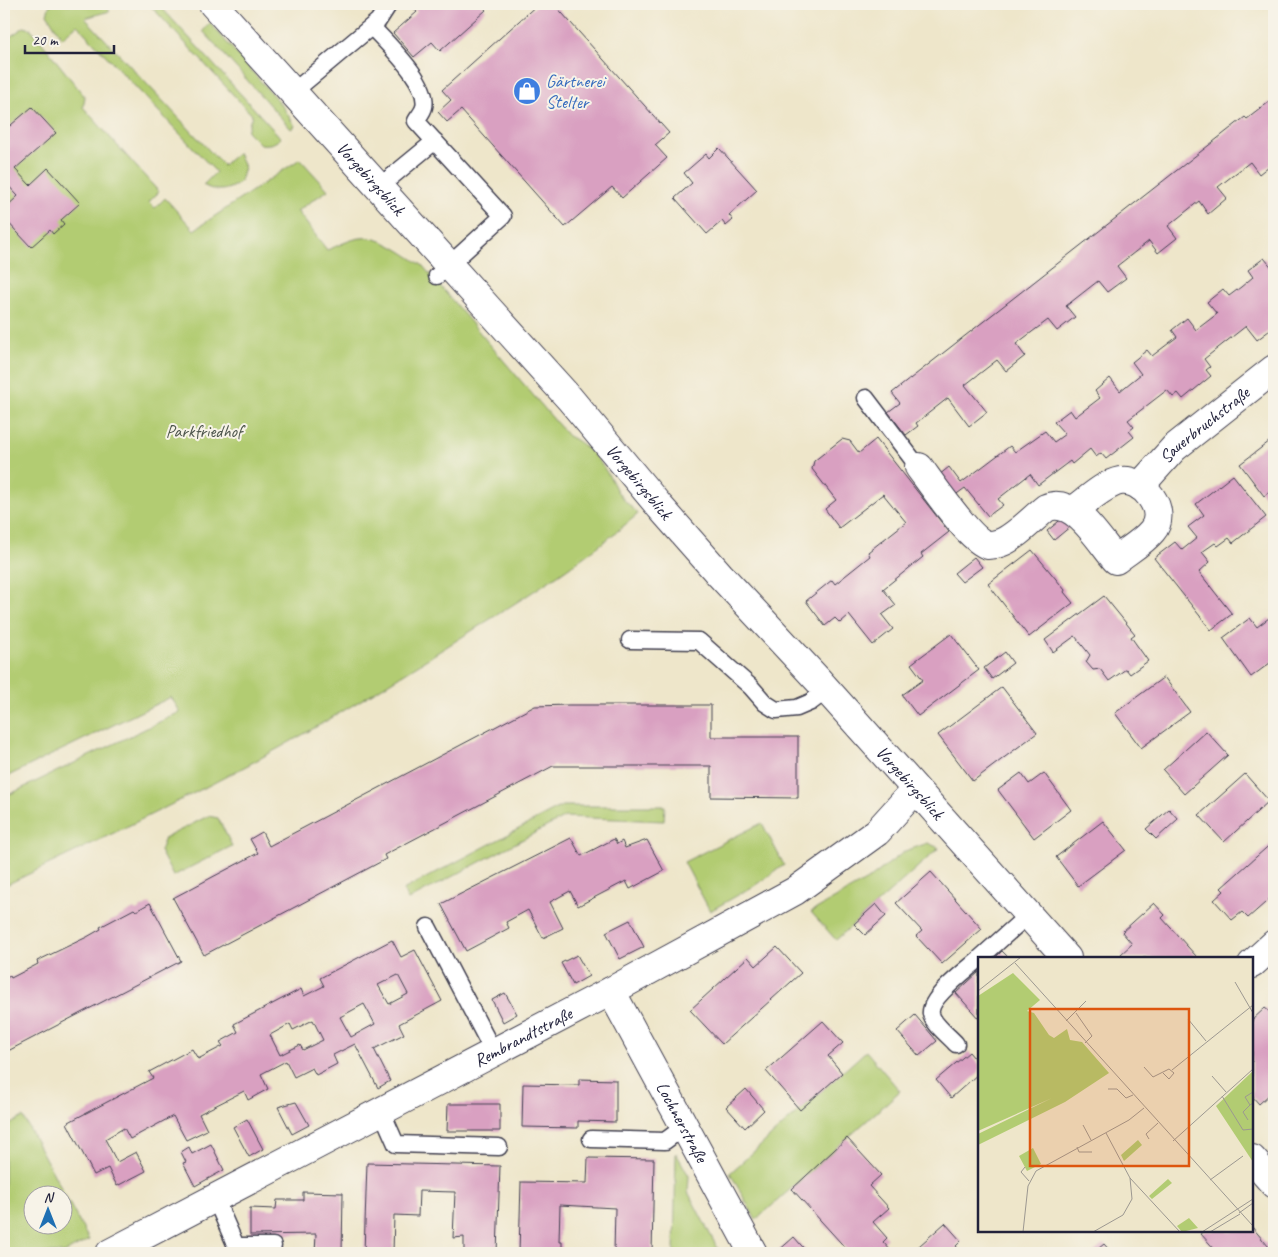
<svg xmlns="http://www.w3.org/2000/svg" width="1278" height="1257" viewBox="0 0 1278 1257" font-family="Caveat,sans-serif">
<rect width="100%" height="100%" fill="#f7f3e8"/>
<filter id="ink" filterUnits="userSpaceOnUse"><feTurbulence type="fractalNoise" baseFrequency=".02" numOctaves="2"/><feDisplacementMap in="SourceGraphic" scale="10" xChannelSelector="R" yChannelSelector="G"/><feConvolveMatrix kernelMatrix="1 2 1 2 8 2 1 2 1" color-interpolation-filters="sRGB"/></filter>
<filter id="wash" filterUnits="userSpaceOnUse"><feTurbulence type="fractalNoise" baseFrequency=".0096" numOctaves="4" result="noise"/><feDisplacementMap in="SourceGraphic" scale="20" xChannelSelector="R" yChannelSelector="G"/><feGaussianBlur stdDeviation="1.12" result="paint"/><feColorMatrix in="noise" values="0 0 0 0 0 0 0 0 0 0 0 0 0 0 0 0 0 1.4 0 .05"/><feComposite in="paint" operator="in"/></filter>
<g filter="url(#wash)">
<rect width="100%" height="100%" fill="#eee6ca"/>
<path fill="#b2cc72" stroke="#6a7756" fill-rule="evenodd" d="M50,4h53l7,7 -25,7 138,147 15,-12 6,14 -4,15c-12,9 -23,11 -37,3l13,-13 -139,-147 -15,13 -15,-24z
M149,4h9l14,15 109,119c-7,6 -12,7 -21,6l-13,-13 5,-16z
M210,23l73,84 12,19 -4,3 -88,-98z
M24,27l7,2 54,68 -2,10 76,85 -10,10 6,6 10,-10 29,32 106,-71 28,31 -31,21 30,39c11,-4 23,-11 34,-12 20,-3 45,17 61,27l146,171c21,9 38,32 47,51 4,10 16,19 23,27 -54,47 -116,85 -176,123 -60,38 -120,76 -181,110 -90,50 -184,94 -277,139v-89l176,-85 -9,-15 -167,81v-737z
M562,806h103l-1,15 -99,-4 -157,83 -5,-10z
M208,816l10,2 14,28 -59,30 -13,-25 5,-13z
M762,823l22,42 -30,21 -44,25 -26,-49z
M928,843l11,5 -103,92 -25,-28 58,-33 36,-28z
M866,1051l34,40 -144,129 -26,-47z
M23,1117l66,123 -25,13h-60v-125zM62,1194v30h-30v-30z
M676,1153l13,23 -1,16 32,61h-46z"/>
<g id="blocks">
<path fill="#d9a0c1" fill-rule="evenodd" d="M410,4h71l5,6 -46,41 -8,-9 -18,15 -21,-24 24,-21z
M538,4h16l115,129 -14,12 12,13 -45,40 -10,-11 -47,40 -104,-117 -14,12 -9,-10 13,-12 -9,-10z
M1269,102l5,7v53l-15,12 -9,-12 -32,25 9,11 -19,16 -9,-13 -31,25 9,12 -19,15 -9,-12 -32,25 9,12 -19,14 -9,-11 -32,25 9,11 -18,14 -9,-11 -32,24 9,12 -19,15 -9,-11 -32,25 22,27 -18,14 -21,-28 -32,25 2,3 -12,9 -18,-23 12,-9 -8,-10 353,-276 2,2z
M32,107l24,26 -41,36 15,16 18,-17 32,35 -19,17 3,4 -11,10 -3,-4 -19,17 -27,-29v-9l14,-13 -14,-15v-50z
M719,148l38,42 -28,25 4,5 -7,6 -4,-5 -15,13 -32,-36 17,-15 -8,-10 22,-19 3,4z
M1264,258l10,12v57l-17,13 -11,-14 -42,33 6,8 -4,3 5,6 -28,23 -5,-6 -5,4 -6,-7 -39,30 6,7 -5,4 5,6 -28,22 -5,-6 -5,4 -6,-8 -18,15 -2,-3 -32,24 -8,-11 -32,25 5,6 -15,11 -23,-28 -11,8 -15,-21 10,-8 12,16 49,-37 5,6 30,-21 9,11 11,-8 -11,-12 16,-12 5,7 25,-19 -5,-7 15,-13 10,13 11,-9 10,-8 -9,-12 15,-12 5,6 25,-19 -5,-7 15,-12 9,12 21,-16 -10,-12 16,-13 6,7 12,-9 12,-10 -5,-7z
M1274,438v50l-10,8 -24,-32z
M842,439l8,2 9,12 17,-14 73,93 -28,22 2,3 -40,32 13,16 -14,10 11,14 -20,16 -24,-30 -9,8 -5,-5 -10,8 -19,-25 26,-21 3,4 35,-28 -2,-4 38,-30 -23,-28 -44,34 -14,-19 11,-9 -24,-31 2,-8z
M1233,475l33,42 -33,26 -4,-5 -11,8 -3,-3 -13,9 8,10 -11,10 33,42 -21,16 -57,-72 21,-16 7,8 15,-12 -9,-11 16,-12 -8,-11z
M1064,517l7,9 -17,14 -7,-9z
M1032,550l33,40 -1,2 9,11 -44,34 -41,-53z
M974,557l8,10 -20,15 -8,-9z
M1104,596l31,38 -4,3 17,24 -18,13 -4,-5 -17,12 -9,-12 -7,1 -7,-8 4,-7 -15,-19 -22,16 -8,-12z
M1250,618l7,9 12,-9 5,7v35l-23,17 -28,-39z
M951,634l28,36 -61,46 -16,-21 21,-15 -12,-16z
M1005,652l8,11 -21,16 -8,-11z
M1164,677l26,35 -49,36 -26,-35z
M1002,687l35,46 -64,48 -35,-46z
M568,705h143v32h87v61l-87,-1v-31h-158l-169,89 2,4 -182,96 -31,-57 85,-45 -8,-14 12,-7 7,14 266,-140z
M1206,731l22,24 -44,39 -21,-24z
M1021,773l8,11 15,-11 27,37 -37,28 -36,-48z
M1245,774l24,27 -45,41 -25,-27z
M1169,809l9,10 -22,20 -10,-10z
M1103,821l23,29 -48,36 -22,-29z
M571,838l10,18 33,-17 3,5 5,-3 3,7 22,-8 17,31 -34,18 -4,-8 -48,25 -8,-15 -20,11 13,26 -20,10 -15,-28 -22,12 3,6 -43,23 -25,-47z
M1274,841v54l-26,23 -6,-6 -10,8 -18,-20 10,-9 -3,-3z
M931,872l51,57 -40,35 -26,-28 6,-5 -26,-28z
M150,903l31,58 -177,92v-74l6,-3 1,2 27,-14 -1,-3 50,-24 14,-8 -1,-2 34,-18 2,2z
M1154,903l11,12 -3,3 34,38 -2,2h-69l-4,-4 11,-10 -10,-12z
M876,904l10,12 -21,19 -11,-11z
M630,920l14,27 -24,12 -14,-27z
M392,940l9,17 14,-7 27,51 -43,23 5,10 -30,15 16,32 -12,7 -23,-44 -22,11 4,9 -21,11 -4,-7 -18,9 -8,-16 -25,13 7,15 -20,11 -4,-9 -45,23 8,16 -21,10 -13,-24 -43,23 -6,-11 -19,11 12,23 19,-10 10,19 -29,15 -9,-18 -14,7 -27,-52 86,-45 -4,-6 43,-23 6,10 25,-13 -3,-4 18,-10 -4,-8 67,-35 3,7 20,-10 -4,-8zM398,975l10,19 -19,10 -11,-19zM364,1004l11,20 -24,13 -11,-20zM313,1020l10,20 -20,10 -3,-5 -20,10 -10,-20 20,-11 3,6z
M777,947l24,26 -79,71 -32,-34 58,-53 8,9z
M1002,951l7,7h-14z
M577,955l12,21 -16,9 -12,-22z
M979,972v47l-23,-26z
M505,993l12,21 -14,8 -11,-22z
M1265,1008l5,4 4,-4v82l-15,14 -7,-8v-76z
M915,1015l22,26 -18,15 -22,-25z
M823,1021l20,22 -15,13 14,17 -42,37 -34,-39z
M969,1052l10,12v9l-28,25 -15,-18z
M579,1079l37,1v42l-38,-1v7l-56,-1 1,-43 56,1z
M746,1089l18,21 -19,18 -19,-21z
M296,1102l13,23 -17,9 -14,-27z
M448,1104h52v27h-53z
M247,1119l16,30 -14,8 -16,-30z
M847,1138l34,37 -12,11 20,22 -16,14 14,16 -4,4 10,11h-43l-58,-64z
M211,1144l13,26 -29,16 -12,-23 3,-1 -5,-10 8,-5 3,7z
M588,1158l66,1 -2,94h-38l1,-45 -55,-3 -1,37h3v11h-43l2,-71 66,1z
M367,1163l133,3 -3,87h-33v-16l-11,1 2,-46 -36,-1 -1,25 -24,-1 -1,38h-29z
M303,1192l40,1 -1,60h-27l1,-19 -66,1v-27l26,1 1,-9h26z
M945,1223l16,18 -5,5 6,7h-51z
M1252,1227l22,26h-56l-17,-19 4,-3h47z
M794,1237l14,16h-30l-1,-1z
M1104,1244l8,9h-19z"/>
</g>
</g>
<g filter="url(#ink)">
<use href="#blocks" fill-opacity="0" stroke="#413f50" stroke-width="1"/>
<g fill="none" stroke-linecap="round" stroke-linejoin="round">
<g stroke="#413f50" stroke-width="19">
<path id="service" d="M372,27c15,17 58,56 52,80 -1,5 -6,10 -8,14l87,95 -66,60
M293,92l85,-71 11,-17
M379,187l56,-46
M866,398l47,62
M630,640l69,1 52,46 14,16 11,7 21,-2 14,-6 16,-12
M428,927l66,126
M980,958l48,-43
M956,1044c-7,-8 -23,-20 -25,-30 -3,-16 37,-45 48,-55
M381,1110l15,34 103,3
M591,1139l74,2 19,-14
M215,1198l21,48h37"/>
</g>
<g stroke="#413f50" stroke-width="30">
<g id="minor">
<path id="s1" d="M213,4l357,395 90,108 60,68 98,105 249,278"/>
<path d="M919,467c12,16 52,75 69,78 3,0 9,-1 12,-2 16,-6 32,-24 46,-35 28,-13 54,34 70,52 11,-9 27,-18 36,-29 17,-20 -9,-54 -32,-50 -16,3 -33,20 -46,29"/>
<path id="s2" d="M1140,486l34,-38 100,-79"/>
<path d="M1252,964l22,-20"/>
<path id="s3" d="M611,991l142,262"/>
<path d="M1252,1159l22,25"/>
<path id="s4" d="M110,1253l501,-262 184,-100 82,-59 38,-42"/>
</g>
</g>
<use href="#service" stroke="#fff" stroke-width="16"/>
<use href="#minor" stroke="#fff" stroke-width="28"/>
</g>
</g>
<defs>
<g id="shop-disc" transform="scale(1.4375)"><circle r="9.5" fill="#3f7fe0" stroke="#f7f3e8"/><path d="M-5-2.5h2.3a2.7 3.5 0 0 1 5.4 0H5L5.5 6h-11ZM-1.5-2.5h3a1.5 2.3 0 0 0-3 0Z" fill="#fff"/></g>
</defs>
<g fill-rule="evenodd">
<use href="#shop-disc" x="527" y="91"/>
</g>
<g text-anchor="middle" stroke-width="4" stroke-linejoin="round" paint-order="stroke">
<g font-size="18" fill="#366cbe" stroke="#f7f3e8" text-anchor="start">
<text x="546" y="87">Gärtnerei<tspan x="546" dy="21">Stelter</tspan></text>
</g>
<g font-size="18" fill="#22223b" stroke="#f7f3e8">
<text dy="6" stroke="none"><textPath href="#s1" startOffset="235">Vorgebirgsblick</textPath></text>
<text dy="6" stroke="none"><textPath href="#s2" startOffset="89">Sauerbruchstraße</textPath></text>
<text dy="6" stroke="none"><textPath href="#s1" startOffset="640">Vorgebirgsblick</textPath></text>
<text dy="6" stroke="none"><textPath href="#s1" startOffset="1045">Vorgebirgsblick</textPath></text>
<text dy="6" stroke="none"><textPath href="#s4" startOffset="466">Rembrandtstraße</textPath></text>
<text dy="6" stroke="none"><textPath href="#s3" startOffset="149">Lochnerstraße</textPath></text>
</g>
<g font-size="18" fill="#4d554c" stroke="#f7f3e8">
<text x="204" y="437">Parkfriedhof</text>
</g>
</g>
<g transform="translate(978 957)">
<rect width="275" height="275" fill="#eee6ca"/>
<path d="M35,16l27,27 -13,11 7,2 15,22 5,3 13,-9 3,11 12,2 27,31 -44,29 -87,43v-11l74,-36 -74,33v-135zM275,114v91l-37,-56zM160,183l4,5 -18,16 -3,-6zM55,191l8,16 -14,7 -8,-15zM190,222l4,4 -20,16 -3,-3zM211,261l9,10 -16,4 -5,-6z" fill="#b2cc72"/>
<path fill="none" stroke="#9c9891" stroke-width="1" d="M37,6l238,263M257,25l18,31M0,34l43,-34M98,56l16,23 -7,7M210,62l18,22M88,64l20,-20M166,110l9,10 16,-8 5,4 -5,6 -6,-6M194,113l81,-65M234,119l14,16M130,132h9l9,9 7,-3M275,135l-8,5 5,8 3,-2M244,139l21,34 10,-1M270,163l-5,-8 7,-7M105,168l8,15M171,182l-3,-5 12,-11M195,184l80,-72M99,190l2,5h13M47,210l-4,5 8,9M152,221l50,54M232,223l33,-24M261,256l14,-10M45,275l5,-46 8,-15 93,-51 15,-12M115,275l30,-17 9,-16 -2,-21 -24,-45M224,275l51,-33M232,275l30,-18"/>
<path fill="#de560e" fill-opacity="0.15" stroke="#de560e" stroke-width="2.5" d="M52,52h159v157h-159z"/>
<rect width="275" height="275" fill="none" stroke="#22223b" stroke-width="2.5"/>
</g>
<rect width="1278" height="1257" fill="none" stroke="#f7f3e8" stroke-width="20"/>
<g transform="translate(48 1210)"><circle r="24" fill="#f7f3e8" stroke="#a29fa3"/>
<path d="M0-4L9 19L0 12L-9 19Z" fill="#1f6fb2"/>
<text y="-8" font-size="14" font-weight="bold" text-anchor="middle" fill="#22223b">N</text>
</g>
<path d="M25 45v8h89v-8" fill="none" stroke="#22223b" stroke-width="2.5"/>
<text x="32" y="45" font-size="15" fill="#22223b" stroke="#f7f3e8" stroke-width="4" paint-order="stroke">20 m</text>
</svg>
